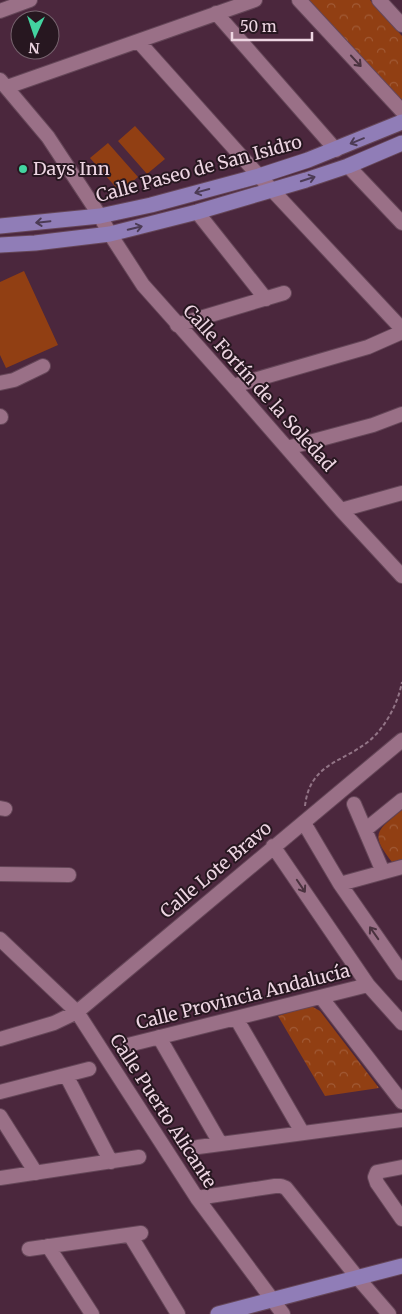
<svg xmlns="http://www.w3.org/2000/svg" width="402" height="1314" viewBox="0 0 402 1314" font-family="Merriweather,serif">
<defs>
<pattern id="park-crowns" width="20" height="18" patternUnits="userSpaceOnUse" patternTransform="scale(1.25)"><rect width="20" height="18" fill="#913f13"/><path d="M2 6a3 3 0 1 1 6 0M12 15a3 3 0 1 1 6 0" fill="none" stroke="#a15a35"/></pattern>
</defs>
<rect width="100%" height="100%" fill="#4b273d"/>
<path fill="url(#park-crowns)" d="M306,0h64l32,36v69z
M402,810v51l-10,1c-23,-29 -15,-31 10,-52z
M307,1007h6l7,4 59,77 -54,8 -47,-80z"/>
<path fill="#913f13" d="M135,126l30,33 -18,15 -29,-33z
M108,143l30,34 -18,15 -30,-34z
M24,271l34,74 -52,23 -6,-13v-73z"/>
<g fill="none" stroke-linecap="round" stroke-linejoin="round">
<g stroke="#654658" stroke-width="16">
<path id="minor" d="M299,0l103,111
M379,0l23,25
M0,11l30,-11
M216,13l120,137
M139,42l120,134 143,153
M0,80l48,57 52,79 10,18 33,51 90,101 108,124 61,66
M7,87l248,-87
M348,166l54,57
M197,212l69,87
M177,325l107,-32
M0,383l14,-3 29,-14
M233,386l135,-39 34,-15
M0,416l1,1
M287,448l86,-23 29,-11
M341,510l61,-17
M354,804l29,68
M0,808l5,1
M304,823l36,61 62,89
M365,830l37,-30
M273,846l95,139 34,38
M0,874l69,1
M340,884l62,-17
M0,939l77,73 120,186 86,116
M321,997l81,105
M236,1018l66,114
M159,1037l61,106
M0,1039l54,-16 23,-11 325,-272
M128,1045l240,-60
M66,1075l45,87
M0,1092l89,-23
M0,1116l36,57
M198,1147l204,-27
M402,1167l-25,5 -2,5 2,6 25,36
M0,1178l139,-21
M197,1198l78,-12h6l5,2 71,89 32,37
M130,1235l48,79
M48,1246l44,68
M29,1249l112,-16"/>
</g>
<g stroke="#654658" stroke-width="17">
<path id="major" d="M0,226l100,-10 51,-11 108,-29 49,-16 94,-38
M0,245l35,-2 75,-9 87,-22 109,-32 42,-14 54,-23
M218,1314l184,-48"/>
</g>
<path stroke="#927486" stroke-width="2" stroke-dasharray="4 2.5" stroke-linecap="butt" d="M305,806c5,-43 37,-43 64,-65 17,-14 29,-38 33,-59"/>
<use href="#minor" stroke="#9a7087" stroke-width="14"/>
<use href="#major" stroke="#907db7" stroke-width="15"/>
</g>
<defs><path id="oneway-shaft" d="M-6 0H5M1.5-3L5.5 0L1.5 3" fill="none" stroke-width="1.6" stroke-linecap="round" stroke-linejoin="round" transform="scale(1.25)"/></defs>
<g stroke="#4a323f">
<use href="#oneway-shaft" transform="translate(356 61) rotate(47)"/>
<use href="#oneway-shaft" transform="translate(301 886) rotate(56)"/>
<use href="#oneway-shaft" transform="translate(374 933) rotate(-125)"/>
</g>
<g stroke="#4c3b55">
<use href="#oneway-shaft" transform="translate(357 141) rotate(158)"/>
<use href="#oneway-shaft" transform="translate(308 179) rotate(-18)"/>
<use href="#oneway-shaft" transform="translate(202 191) rotate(165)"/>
<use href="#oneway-shaft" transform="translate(43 222) rotate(174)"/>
<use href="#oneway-shaft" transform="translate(135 228) rotate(-14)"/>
</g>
<circle fill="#43d4a0" stroke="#271720" stroke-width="2" cx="23" cy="169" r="5"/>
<g text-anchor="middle" stroke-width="4" stroke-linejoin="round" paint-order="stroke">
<g font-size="18" fill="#edd5e2" stroke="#271720" text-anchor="start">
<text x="33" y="175">Days Inn</text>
</g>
<g font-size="18" fill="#edd5e2" stroke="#271720">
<text transform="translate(199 169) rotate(-15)" y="6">Calle Paseo de San Isidro</text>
<text transform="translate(259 388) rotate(48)" y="6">Calle Fortín de la Soledad</text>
<text transform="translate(216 870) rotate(-40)" y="6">Calle Lote Bravo</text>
<text transform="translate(243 997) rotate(-14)" y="6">Calle Provincia Andalucía</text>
<text transform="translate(163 1111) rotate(57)" y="6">Calle Puerto Alicante</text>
</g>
</g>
<g transform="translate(35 35) rotate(183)"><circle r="24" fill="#271720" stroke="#76636e"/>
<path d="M0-4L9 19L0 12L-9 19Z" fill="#43d4a0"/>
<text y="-8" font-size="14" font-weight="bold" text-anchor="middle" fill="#edd5e2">N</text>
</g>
<path d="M232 32v8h80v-8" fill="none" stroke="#edd5e2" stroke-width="2.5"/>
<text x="240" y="32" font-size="15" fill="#edd5e2" stroke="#271720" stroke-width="4" paint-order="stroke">50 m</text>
</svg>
